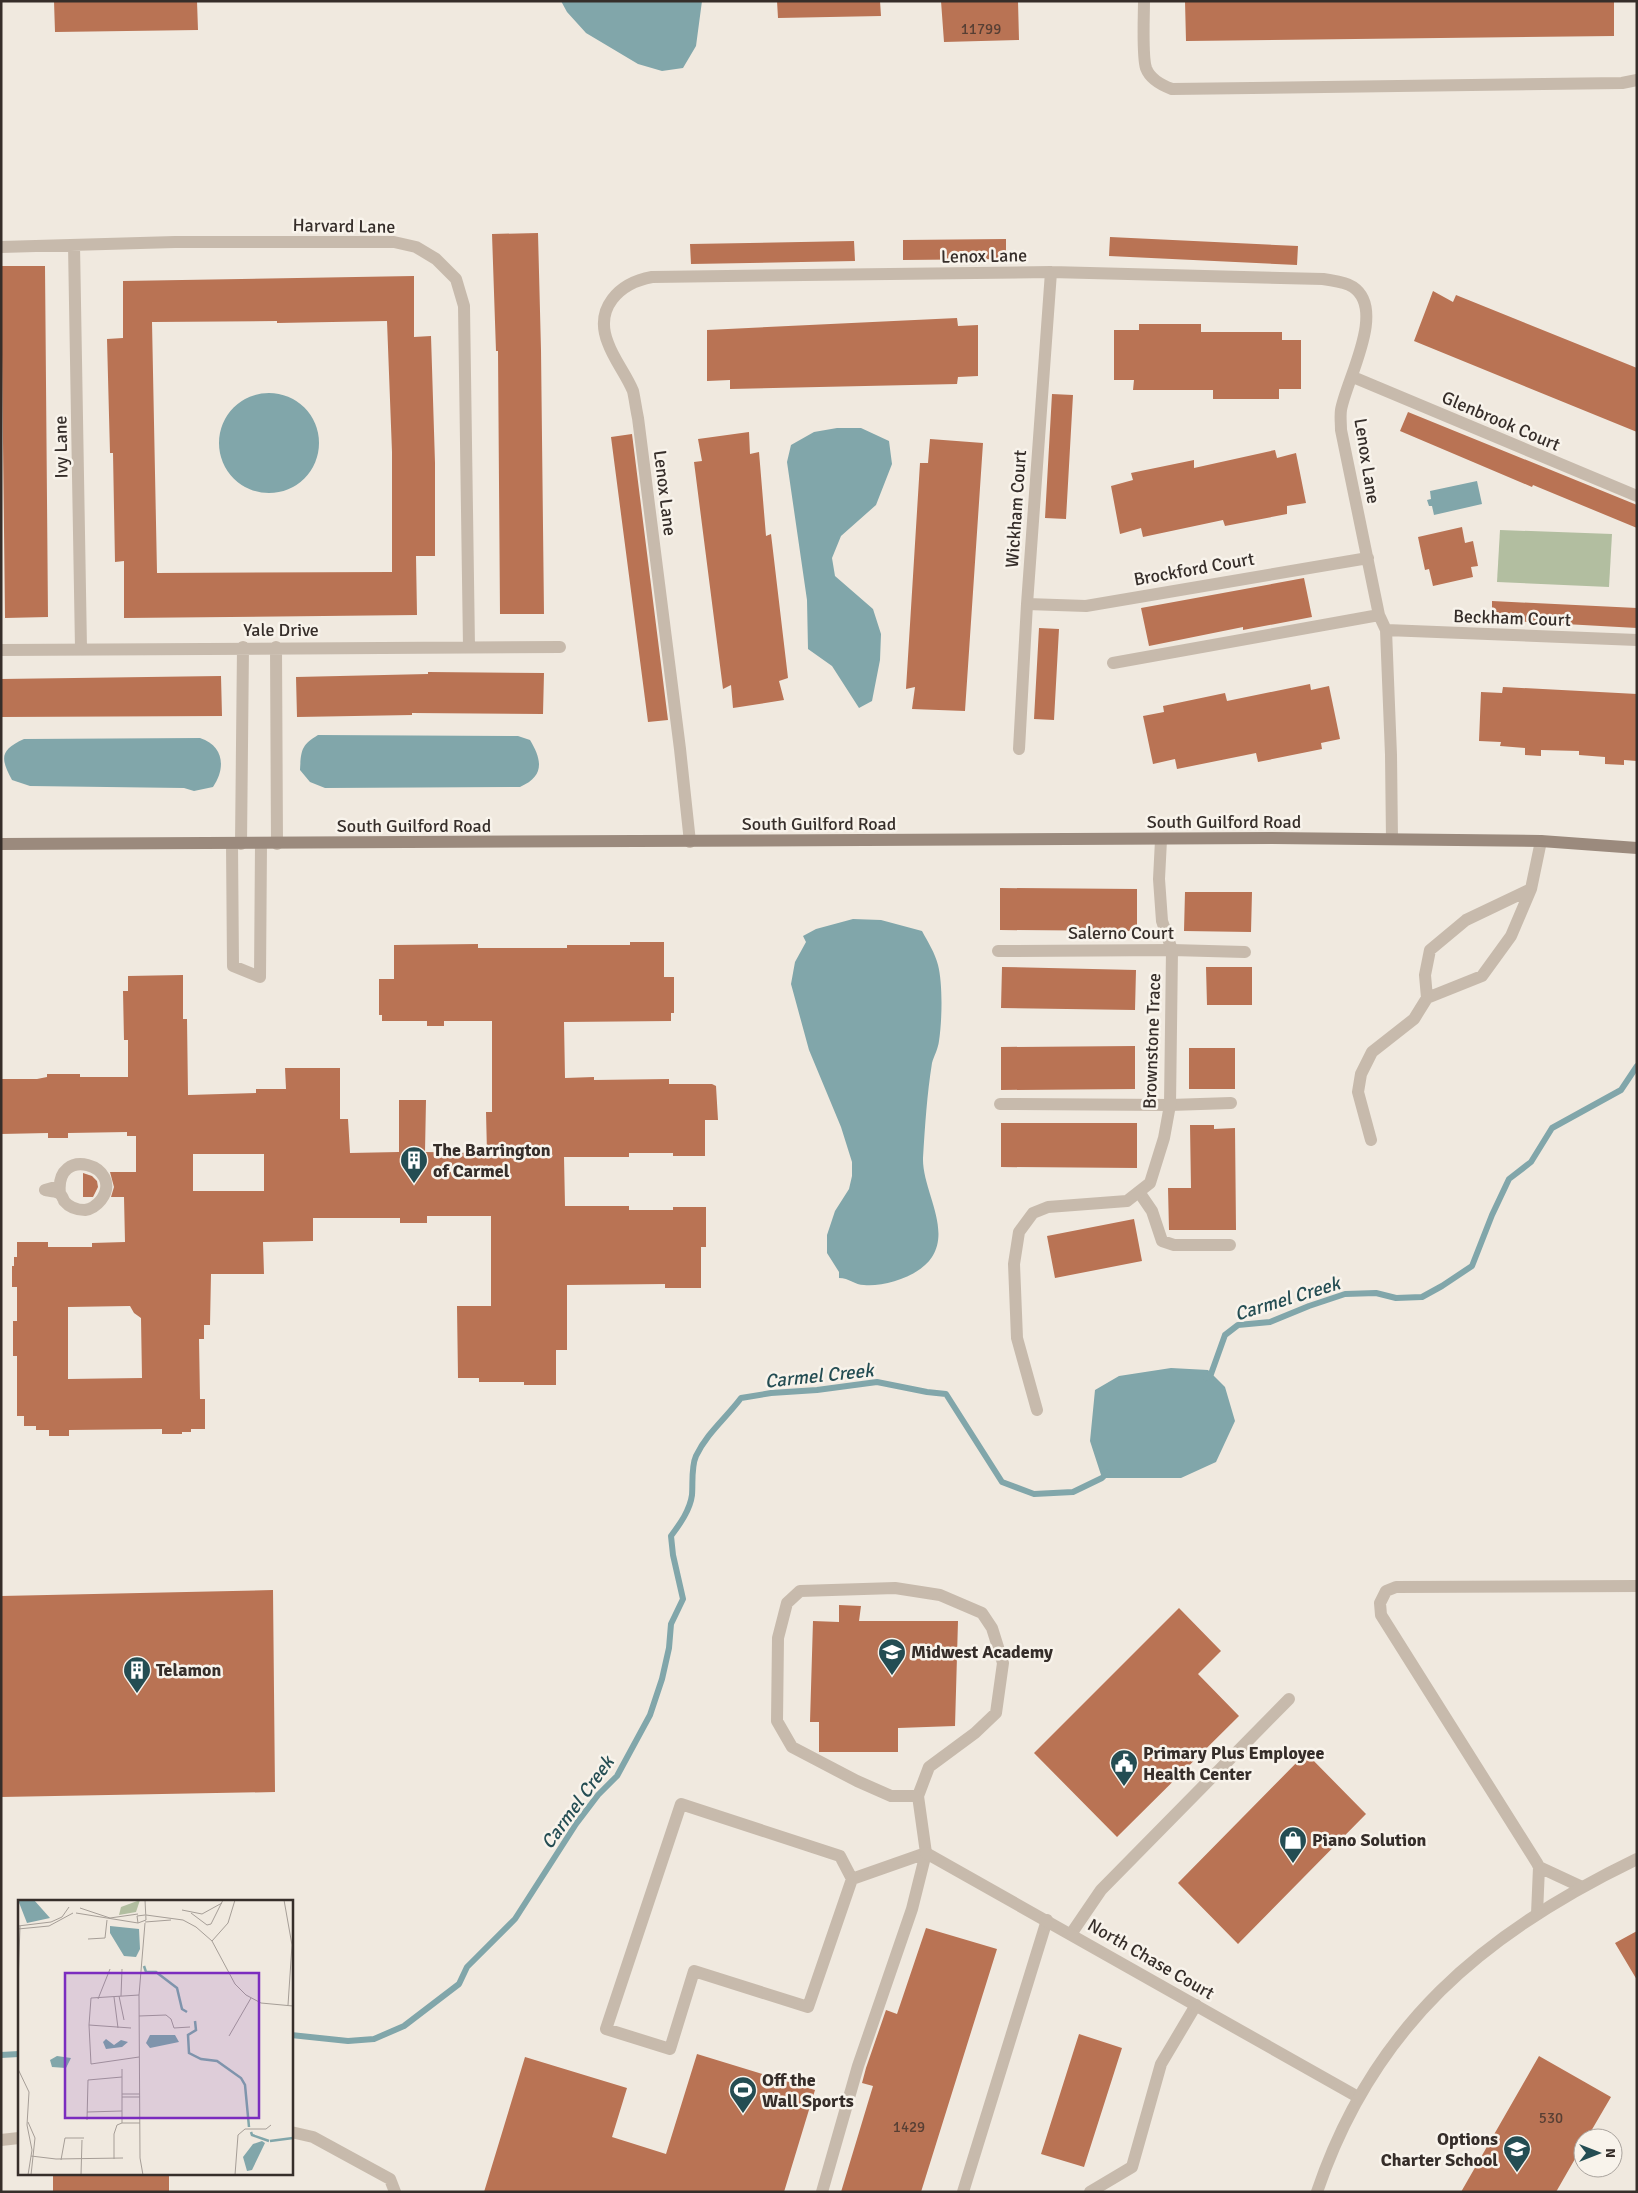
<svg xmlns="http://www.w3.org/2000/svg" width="1638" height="2193" viewBox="0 0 1638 2193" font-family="Signika,sans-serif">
<rect width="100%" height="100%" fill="#f0e9df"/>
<path fill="#b2bea0" d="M1500,530l112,4 -3,53 -112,-5z"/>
<path fill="#81a6aa" d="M561,1h141l-6,45 -13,22 -21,3 -24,-7 -52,-31 -19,-21z
M219 443a50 50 0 1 1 100 0a50 50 0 1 1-100 0Z
M837,428h24l28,13 3,23 -16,41 -35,31 -9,22 3,18 38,33 8,25 -1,26 -8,41 -13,7 -27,-42 -24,-17 -1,-49 -20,-138 4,-17 23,-13z
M1477,481l5,23 -48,11 -2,-9h-3l-2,-6 4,-1 -1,-8z
M318,735l200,1 12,4c12,20 15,36 -10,47l-195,1 -15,-6 -10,-12c1,-19 1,-25 18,-35z
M200,738c24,8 26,30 13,49l-19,4 -10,-3 -154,-2 -18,-6c-12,-22 -12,-30 12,-41z
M853,919l28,1 41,11c6,11 13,22 16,34 5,19 4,57 1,76 -1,8 -5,15 -7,22 -5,31 -7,63 -9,95 -1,31 28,70 9,99 -12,19 -47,30 -68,28 -9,0 -15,-7 -25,-7v-6l-12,-19v-18l8,-24 14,-22 3,-13v-14l-11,-35 -32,-77 -18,-66 4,-22 11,-20 -3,-6 13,-7z
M1171,1368l37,2 17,17 10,34 -19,41 -35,16h-79l-12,-37 5,-51 24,-14z"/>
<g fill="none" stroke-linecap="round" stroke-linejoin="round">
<path stroke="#81a6aa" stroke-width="6" d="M1206,1378l5,-4 14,-39 13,-10 32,-3 39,-16 36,-12 31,-1 20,5 26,-1 20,-11 30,-20 20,-51 17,-36 22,-17 21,-34 69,-38 16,-24
M291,2035l57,6 26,-2 30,-13 55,-42 8,-17 48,-48 61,-95 22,-29 19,-19 33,-61 12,-36 7,-31 2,-24 12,-25 -10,-44 -2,-19c9,-12 19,-26 21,-41 1,-12 -1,-28 4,-39 11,-23 30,-38 45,-58l30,-5 46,-3 60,-8 50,10 19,2 56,88 32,12 39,-2 29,-14 5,-5
M1,2055l18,-1"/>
</g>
<path fill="#b97354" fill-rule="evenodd" d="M54,1h143l1,29 -143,2z
M777,1h103l1,15 -103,2z
M941,1h77l1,39 -75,2z
M1185,1h429v35l-428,5z
M538,233l3,117 3,264h-44l-2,-263h-2l-4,-117z
M1110,237l188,9 -1,19 -188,-9z
M1006,239v20l-103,1v-20z
M854,241l1,20 -164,3 -1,-20z
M1,266h44l3,351 -43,1z
M414,276v61l17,-1 4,127v93h-19l1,59 -293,3v-57l-9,1 -2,-109h-3l-3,-114 16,-1v-57zM277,321v2l110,-2 5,131v120l-235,1 -5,-251z
M1433,291l20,11 3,-7 181,73v64l-223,-91z
M957,318l1,8 20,-1v51l-20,1 -1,7 -227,5v-9l-23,1v-51z
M1139,324h62v8h81v8h19v49h-22v10h-66v-9h-80l1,-10h-20v-50h25z
M1052,394l21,1 -7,124 -21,-1z
M1408,412l229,93v23l-104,-43 -1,2 -132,-56z
M749,432l1,22 9,-2 7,84 5,-2 17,144 -9,3 5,19 -51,8 -2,-23 -8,4 -29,-227 8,-1 -4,-22z
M632,434l36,286 -20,2 -37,-285z
M930,439l53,4 -18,268 -53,-2 3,-22 -9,2 14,-226h8z
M1275,450l2,8 19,-5 10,50 -19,3v8l-62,12 -2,-6 -80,17 -2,-9 -21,6 -9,-48 22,-6 -2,-7 63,-13v8z
M1462,527l3,16 8,-2 5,25 -7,1 2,10 -40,9 -4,-17 -4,1 -7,-33z
M1304,578l8,39 -69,13v-3l-94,19 -8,-38z
M1492,601l145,7v20l-145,-8z
M1039,628l20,1 -5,91 -20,-1z
M428,672l116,1 -1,41 -131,-1v2l-115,2 -1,-40 132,-3z
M221,676l1,40 -221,1v-38z
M1310,684l1,6 18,-4 11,53 -19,4 1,6 -64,13 -2,-9 -79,16 -2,-10 -22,5 -10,-48 21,-4 -1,-6 62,-13 2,8z
M1503,687l134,7v67l-13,-1v5l-19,-1v-7l-26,-2v-4l-38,-1v6l-16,-1v-7l-25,-2 1,-4 -22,-1 2,-49 21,1z
M1000,888l137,1v42l-137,-1z
M1185,892h67l-1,40 -67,-1z
M630,942h34v35h10v36h-3v8l-107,1 1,56 29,-1v3l75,-1v5h43l4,2 2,34h-13v36h-32v-3h-44v4h-65l1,49h64v4h44v-3h33v40h-5v41h-36v-4l-98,1v65h-11v35h-32v-3h-45v-4h-21l-1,-72h34v-90h-64v7h-27v-5h-87v23l-50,1 1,32h-53l-1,51h-6v14h-5l1,60h5v30h-14v3h-9v2h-20v-5l-93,1v6h-20v-6h-13v-4h-12v-10h-7v-60h-4v-35h4v-34h-5v-21h2v-9h3v-15h31v5h44v-4l33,-1 -1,-45h-13l3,-10 -4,-15h26v-36h-9v-4l-59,1v5h-20v-5l-47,1v-55h36l10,-2v-3h33v3h48v-37h-4l-1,-49h5v-15l55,-1v44h4l1,76 68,-2v-4h30l-1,-21h55v51h8l2,34 49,-1v-52h27l-1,52 62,1 -1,-41h6v-91h-48v5h-17v-5h-45v-6h-3v-36h15v-34l84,-1v4h89v-3h63zM193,1154h71v37h-71zM130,1306l4,7 7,5 1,60 -74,1v-72z
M1002,967l134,3 -1,40 -134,-2z
M1206,967h46v38h-45z
M1135,1046v43l-134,1v-43z
M1189,1048h46v41h-46z
M1001,1123h136v45l-136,-1z
M1190,1125h24v4l21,-1 1,102h-67l-1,-42h23z
M83,1173l9,3 5,5 1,6 -5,10h-10z
M1134,1219l8,42 -87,17 -8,-42z
M273,1590l2,202 -274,5v-201z
M839,1605l22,1 -2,15h99l-3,105 -57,2v24h-79v-30h-9l3,-101 26,1z
M1179,1608l42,43 -23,23 41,42 -122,121 -83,-84z
M1306,1753l60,61 -128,130 -60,-61z
M926,1928l71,21 -76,243h-80l32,-106 -11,-3 4,-15 20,-58 11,4z
M1637,1931v49l-22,-37z
M1079,2034l43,14 -38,119 -43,-13z
M697,2054l118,36 -31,102h-300l41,-135 102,31 -15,49 54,17z
M1539,2056l72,41 -24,41h-4v7l-27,47h-95z
M53,2174h116v18h-116z"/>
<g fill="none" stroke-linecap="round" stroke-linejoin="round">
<path stroke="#c7baac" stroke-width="12" d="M1144,1c0,15 -2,55 2,67 4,11 15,17 26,21l450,-6 15,-3
M232,844l1,122 27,11 1,-133
M998,951l174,-1 73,2
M1427,998l55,-22 29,-40 20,-47
M1000,1104l170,1 61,-2
M1371,1140l-13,-48 3,-18 11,-22 42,-33 13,-21 -2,-23 5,-25 36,-30 65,-31 10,-48
M59,1186l-14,4c4,1 12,1 15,4 1,0 4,6 4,7 5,6 13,9 21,9 7,-1 12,-5 16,-10 25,-34 -47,-57 -41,-6
M1139,1192l13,19 10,30 12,4h56
M1539,1867l43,20
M852,1879l-12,-23 -159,-52 -75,225 64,20 24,-78 114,36 44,-128 74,-26
M1537,1914l2,-47 -2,-4 -156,-248 -1,-12 6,-12 10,-4 241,-1
M1071,1934l30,-44 188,-191
M291,2132l22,5 77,42 5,13
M1,2140l18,-2
M822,2192l36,-126 54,-157 14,-56 -8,-57 11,-29 46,-34 21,-20 7,-50 -11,-35 -10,-15 -42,-18 -45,-7 -95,3 -13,12 -9,35 -1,83 15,26 65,34 34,15h27
M963,2192l84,-272
M1090,2192l42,-25 29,-103 35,-59"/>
<path stroke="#c7baac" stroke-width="12" d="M74,245l7,403
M1,247l174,-5h219l22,5 20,12 20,20 8,27 5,341
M1353,377l284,119
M1027,604l59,2 282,-48
M1386,630l251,10
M276,647l1,197
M1,650l559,-3
M1113,663l266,-48
M1019,749l8,-145 24,-332
M690,842l-10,-93 -42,-331c-2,-9 -3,-18 -5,-27 -7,-17 -19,-31 -25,-48 -14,-35 11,-60 44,-66l399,-5 272,7c10,2 21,2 30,8 34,23 -7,93 -12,123 -1,6 0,13 0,20l38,185 7,15 5,125 1,84
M241,844l2,-197
M1037,1410l-20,-72 -3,-74 5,-32 14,-19 15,-6 79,-6 23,-18 14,-45 6,-33 2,-155 -10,-29 -3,-42 2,-39
M926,1853l432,244"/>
<path stroke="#c7baac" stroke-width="12" d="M1317,2192c56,-166 166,-259 320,-333"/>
<path stroke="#9b8a7d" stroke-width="12" d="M1,844l1271,-6 269,3 96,7"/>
</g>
<defs>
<g id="building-pin" transform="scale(1.4375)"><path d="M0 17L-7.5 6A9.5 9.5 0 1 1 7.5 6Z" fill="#244d53" stroke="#f8f3eb"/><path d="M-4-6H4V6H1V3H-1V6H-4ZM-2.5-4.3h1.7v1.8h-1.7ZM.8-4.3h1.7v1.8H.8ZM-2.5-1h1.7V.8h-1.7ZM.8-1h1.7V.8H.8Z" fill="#fff"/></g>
<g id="school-pin" transform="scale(1.4375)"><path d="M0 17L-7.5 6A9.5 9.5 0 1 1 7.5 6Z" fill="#244d53" stroke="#f8f3eb"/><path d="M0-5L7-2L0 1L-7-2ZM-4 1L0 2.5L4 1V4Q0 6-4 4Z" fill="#fff"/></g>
<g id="civic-pin" transform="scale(1.4375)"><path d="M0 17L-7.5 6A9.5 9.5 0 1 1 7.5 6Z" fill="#244d53" stroke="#f8f3eb"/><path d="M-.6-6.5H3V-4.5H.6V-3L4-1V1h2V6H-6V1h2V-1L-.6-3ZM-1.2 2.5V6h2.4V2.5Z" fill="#fff"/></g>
<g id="shop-pin" transform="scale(1.4375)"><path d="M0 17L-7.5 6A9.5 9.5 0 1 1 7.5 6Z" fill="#244d53" stroke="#f8f3eb"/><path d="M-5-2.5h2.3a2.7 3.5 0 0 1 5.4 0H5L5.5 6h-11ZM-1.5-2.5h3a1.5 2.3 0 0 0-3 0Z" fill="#fff"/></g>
<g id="stadium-pin" transform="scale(1.4375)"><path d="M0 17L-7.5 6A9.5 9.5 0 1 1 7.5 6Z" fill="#244d53" stroke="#f8f3eb"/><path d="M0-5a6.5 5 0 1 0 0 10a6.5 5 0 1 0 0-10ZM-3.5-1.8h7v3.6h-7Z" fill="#fff"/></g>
</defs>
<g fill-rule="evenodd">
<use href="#building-pin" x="414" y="1160"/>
<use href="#school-pin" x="892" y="1652"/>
<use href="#building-pin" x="137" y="1670"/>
<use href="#civic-pin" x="1124" y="1763"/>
<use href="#shop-pin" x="1293" y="1840"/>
<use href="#stadium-pin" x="743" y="2090"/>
<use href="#school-pin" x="1517" y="2149"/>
</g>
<g text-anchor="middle" stroke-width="5" stroke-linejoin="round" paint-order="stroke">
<g font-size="15" fill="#573f34">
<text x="981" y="34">11799</text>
<text x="1551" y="2123">530</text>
<text x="909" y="2132">1429</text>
</g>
<g font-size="18" fill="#362e2a" stroke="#f8f3eb">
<text transform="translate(344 226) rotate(1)" y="6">Harvard Lane</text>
<text transform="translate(984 256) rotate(-1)" y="6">Lenox Lane</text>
<text transform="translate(1501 421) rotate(23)" y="6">Glenbrook Court</text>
<text transform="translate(61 447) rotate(-91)" y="6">Ivy Lane</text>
<text transform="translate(1367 461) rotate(81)" y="6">Lenox Lane</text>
<text transform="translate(665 493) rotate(83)" y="6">Lenox Lane</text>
<text transform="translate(1016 509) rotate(-86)" y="6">Wickham Court</text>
<text transform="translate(1194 569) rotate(-10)" y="6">Brockford Court</text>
<text transform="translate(1512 618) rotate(2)" y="6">Beckham Court</text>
<text x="281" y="636">Yale Drive</text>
<text x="1224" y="828">South Guilford Road</text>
<text x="819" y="830">South Guilford Road</text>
<text x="414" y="832">South Guilford Road</text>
<text x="1121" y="939">Salerno Court</text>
<text transform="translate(1152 1041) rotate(-88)" y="6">Brownstone Trace</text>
<text transform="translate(1151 1959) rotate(30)" y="6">North Chase Court</text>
</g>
<g font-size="18" font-weight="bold" fill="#362e2a" stroke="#f8f3eb" text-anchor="start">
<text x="433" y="1156">The Barrington<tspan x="433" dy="21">of Carmel</tspan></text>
<text x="911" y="1658">Midwest Academy</text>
<text x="156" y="1676">Telamon</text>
<text x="1143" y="1759">Primary Plus Employee<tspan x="1143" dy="21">Health Center</tspan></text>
<text x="1312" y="1846">Piano Solution</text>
<text x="762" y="2086">Off the<tspan x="762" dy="21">Wall Sports</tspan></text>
<text x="1498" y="2145" text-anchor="end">Options<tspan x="1498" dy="21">Charter School</tspan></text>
</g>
<g font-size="19" font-style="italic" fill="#244d53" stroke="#f8f3eb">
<text transform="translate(1287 1298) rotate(-17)" y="7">Carmel Creek</text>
<text transform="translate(819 1375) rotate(-6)" y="7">Carmel Creek</text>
<text transform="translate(577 1802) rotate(-54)" y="7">Carmel Creek</text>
</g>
</g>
<g transform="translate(18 1900)">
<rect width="275" height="275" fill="#f0e9df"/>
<path d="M122,0l-4,12 -17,3 2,-8z" fill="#b2bea0"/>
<path d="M0,0h16l16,18 -23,5zM92,26l29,3 1,20 -4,8 -12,-1 -14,-23zM132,135h25l4,7 -29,6 -4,-5zM88,139l8,6 7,-5 7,2 -6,5 -16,2 -3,-7zM39,156l14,2 -5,10 -14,-1 -2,-7zM244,241l3,2 -13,27 -5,1 -4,-14 10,-13z" fill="#81a6aa"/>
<path fill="none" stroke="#81a6aa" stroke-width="2.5" d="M126,66l2,6h10l21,16 5,21 5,3M177,121l1,9 -8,5 1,18 12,6 16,2 24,17 4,7 4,42M233,232l1,3 17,6M252,241l23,-3"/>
<path fill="none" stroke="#a69e97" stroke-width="1" d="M127,0l1,20 -8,3 -1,-7 8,-1M266,0l8,45 -4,60M62,8l30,10 28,-4M164,10l20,4 20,-11M58,13l62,10M173,13l16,12 4,-1 12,-24M128,15l37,5 13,7 16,14 23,43 11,11 15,8 32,3M127,22l26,-2M0,26l33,-4 11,-5 7,-10M0,29l31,-3 24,-13M70,39l17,-1 2,-18M194,41l16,-18 7,-23M0,85l2,-59M121,95l-48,3 -2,27 2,39 48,-7M101,96l5,24M103,96l1,-27M96,97l4,31M80,99l12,-30M121,116l27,-1 5,4 3,9 16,-1M71,125l42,3M211,136l22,-38M0,169l11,23 -2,33 5,25 -4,25M104,169v54M104,194h18M104,197h18M69,212l35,-1M69,220l1,-40 34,-3M10,222l7,16 -4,37M104,223h18M13,256l25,3 67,-1M96,259v-25l3,-9 5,-2M43,260l4,-22h19M63,275l1,-35M125,275l-3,-17 -1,-163 6,-72M217,275l3,-40 7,-6h21l5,-4"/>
<path fill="#7b2cbf" fill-opacity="0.15" stroke="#7b2cbf" stroke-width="2.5" d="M47,73h194v145h-194z"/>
<rect width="275" height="275" fill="none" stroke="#362e2a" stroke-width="2.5"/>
</g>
<rect width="1638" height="2193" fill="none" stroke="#362e2a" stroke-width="5"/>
<g transform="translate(1598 2153) rotate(90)"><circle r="24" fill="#f8f3eb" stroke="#aaa49e"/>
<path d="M0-4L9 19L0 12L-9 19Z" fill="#244d53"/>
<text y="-8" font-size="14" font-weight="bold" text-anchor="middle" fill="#362e2a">N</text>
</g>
</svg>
